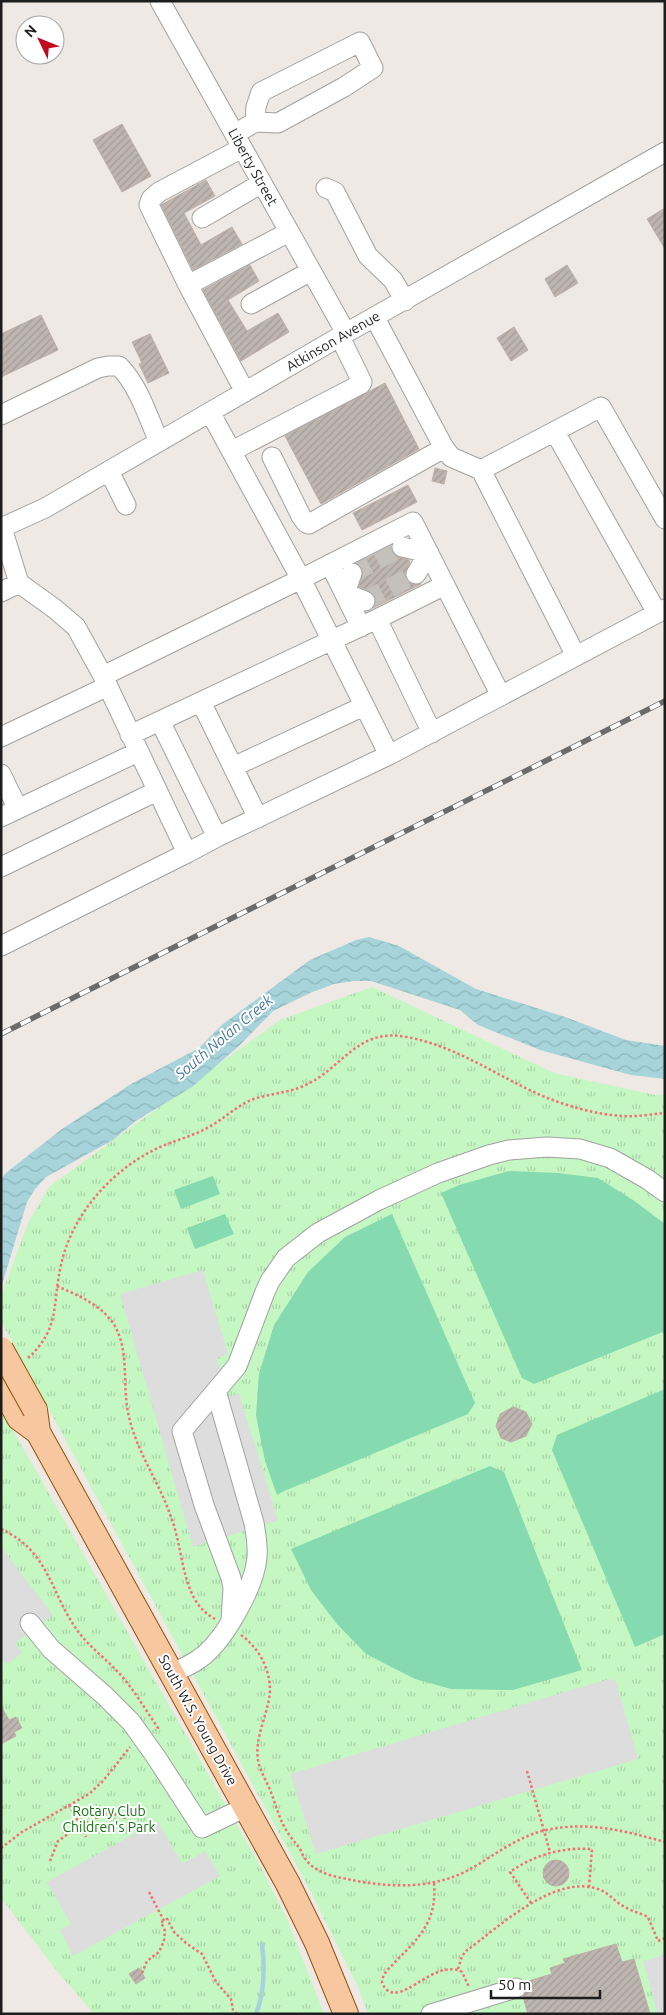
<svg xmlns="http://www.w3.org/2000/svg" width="666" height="2015" viewBox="0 0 666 2015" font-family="Ubuntu,sans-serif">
<defs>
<pattern id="park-tufts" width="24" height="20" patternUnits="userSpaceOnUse" patternTransform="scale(1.25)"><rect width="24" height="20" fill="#c4f7c2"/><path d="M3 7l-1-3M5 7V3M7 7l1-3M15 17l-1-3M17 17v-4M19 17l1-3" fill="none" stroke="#a8d3a6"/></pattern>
<pattern id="water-waves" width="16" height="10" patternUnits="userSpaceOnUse" patternTransform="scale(1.25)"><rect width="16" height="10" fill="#a6d4da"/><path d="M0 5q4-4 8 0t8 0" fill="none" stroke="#8eb6bb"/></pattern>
<pattern id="building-hatch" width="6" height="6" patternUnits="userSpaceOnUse" patternTransform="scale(1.25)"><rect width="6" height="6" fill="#beb5b0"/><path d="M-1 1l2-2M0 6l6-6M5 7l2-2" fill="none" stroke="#a39b97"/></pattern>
</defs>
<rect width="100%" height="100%" fill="#eee9e4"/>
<path fill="url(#park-tufts)" d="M372,987l182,86 101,22 10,-1v920h-297l-10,-27 -47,-95 -310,-571v-25l27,-73 22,-37 230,-166z
M1,1415l9,10 248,437 29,57 37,95h-230l-37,-43 -56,-73z"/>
<path fill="#85daaf" d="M509,1171l49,2 40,5 35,22 32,24v107l-131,53 -12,-6 -81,-185 18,-8z
M213,1176l7,18 -39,15 -7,-19z
M225,1214l9,20 -39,15 -8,-21z
M392,1214l83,189 -7,11 -184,77 -7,4 -12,-34 -9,-46 3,-41 15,-49 34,-53 37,-35z
M665,1389v245l-30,13 -83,-197 5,-15z
M490,1466l14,6 78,198 -69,20 -62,-1 -36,-10 -49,-25 -29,-30 -26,-34 -20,-41z"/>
<path fill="#ddd" d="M203,1270l25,84 -11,4 11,39 11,-3 39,126 -85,27 -73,-253z
M1,1547l52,68 -38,28 7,10 -15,11 -6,-6z
M609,1679l7,2 22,78 -322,95 -26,-80z
M158,1821l24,43 23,-13 15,25 -147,80 -13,-26 11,-6 -24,-42z
M665,1955v59h-7l-15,-53z"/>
<path fill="url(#water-waves)" d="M369,937l30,9 77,43 89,28 61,23 39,6v33l-34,-4 -91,-25 -62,-25 -18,-15 -89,-29h-18l-19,3 -24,9 -37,18 -33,34 -48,42 -55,33 -24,20 -67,37 -11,12 -8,13 -26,86v-109l6,-7 55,-43 69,-45 68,-36 24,-24 87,-64 46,-20z"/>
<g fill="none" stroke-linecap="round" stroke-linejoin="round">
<path stroke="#a6d4da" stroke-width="4.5" d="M256,2014c9,-23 9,-46 6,-70"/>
</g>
<path fill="url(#building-hatch)" stroke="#bfafa7" d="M122,124l29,52 -29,16 -29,-52z
M206,180l9,16 -31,17 17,32 31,-18 10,17 -49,26 -32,-65z
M665,208v41l-18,-30z
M250,265l9,16 -31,19 19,31 31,-18 11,19 -48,29 -38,-71z
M567,265l11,18 -23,14 -10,-18z
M41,315l17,35 -57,27v-43z
M514,327l14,23 -17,11 -14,-23z
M150,334l19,39 -21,10 -9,-19 3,-1 -10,-21z
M385,383l34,66 -98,55 -36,-68z
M435,468l12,3 -3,13 -12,-3z
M408,485l9,17 -55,28 -9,-17z
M391,546l4,10 14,4 1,2 -5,11 1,7 5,4h10l-48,24 3,-9 -6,-8 -11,-4 4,-16 -6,-8z
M513,1407l13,5 6,12 -6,12 -15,6 -10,-4 -5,-12 4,-12z
M1,1706l8,14 7,-3 6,11 -8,4 2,4 -15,8z
M543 1873a13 13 0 1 1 26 0a13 13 0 1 1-26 0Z
M616,1944l6,18 12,-3 16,55h-122l-5,-17 4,-7 -2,-8 27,-8 -2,-6 15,-5 -2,-4z
M139,1968l6,10 -9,6 -7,-10z"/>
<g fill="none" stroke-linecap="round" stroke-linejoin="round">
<path stroke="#c4c0bc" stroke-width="19" stroke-dasharray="19 9" stroke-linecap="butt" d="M352,573l50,-26
M365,601l51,-27"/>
<g stroke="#a1a1a1" stroke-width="21">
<path id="minor" d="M160,1l186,332
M235,134l20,-12 23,1 66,-36 29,-19 -13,-26 -99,50 -5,15 -1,15
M242,148l-83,44 -8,7 -2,6 39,80 57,107
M326,188l9,4 33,64 25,24 12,21
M202,218l60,-35
M188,285l101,-53
M251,304l60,-33
M375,318l68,128 8,11 30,13 95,186
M1,415l97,-47 10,-2h11c20,20 29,51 40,76
M555,432l102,181
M232,451l129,-67 1,-2 -22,-45
M272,457l29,59 5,7 3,1 135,-76
M481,470l120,-63 64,112
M109,471l17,34
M1,528l44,-20 301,-175 319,-181
M402,547l27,6 -13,21
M330,564l31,63
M352,573l-7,20 20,8
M19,583l36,26 21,18 27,49 84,177 30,-16
M1,592l18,-9 -17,-55
M377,619l55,114
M103,676l198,-97 112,-57 88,174
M201,702l57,116
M160,721l57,116 172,-82 -88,-176 -91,-167
M130,735l247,-116 68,-34
M1,737l107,-51
M389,755l276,-146
M233,767l131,-61
M1,774l17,35
M1,817l137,-65
M1,867l156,-76
M1,946l186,-93
M231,1620l2,-32 -2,-10 -27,-73 -22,-74 55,-65 28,-74 5,-11 16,-23 32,-25 61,-33 59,-27 51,-18 20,-5 38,-3 33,2 30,9 37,21 18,13
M30,1623l21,26 54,47 26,26 25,35 46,71 44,-21
M172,1673c9,-4 19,-8 27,-14 24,-16 56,-73 58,-102 1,-12 -1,-23 -3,-34l-38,-132
M431,2014l85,-26"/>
</g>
<g stroke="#905307" stroke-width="26">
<path id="major" d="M1,1385l18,33 19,14
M35,1410l3,22 250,452 29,59 29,71"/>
</g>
<path stroke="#f37071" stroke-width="2.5" stroke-dasharray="2.5 2.5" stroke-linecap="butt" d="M57,1286c20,9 43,18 56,37 17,26 9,60 15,89 7,38 31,69 43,105 10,26 10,56 23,81 5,9 12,16 21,21
M28,1358c33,-30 24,-55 33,-93 3,-15 10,-32 18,-45 18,-31 48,-58 81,-73 16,-7 33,-11 49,-20 15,-8 28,-22 45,-28 15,-5 32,-6 47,-12 41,-16 54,-60 106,-50 52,10 91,40 138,60 25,10 53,18 79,19 13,1 28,-2 41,-3
M1,1529c50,23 49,66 79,105 11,14 26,25 38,38 15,16 27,37 40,56l-3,2
M241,1635c21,15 34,43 27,69 -4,18 -13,36 -10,56 2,12 10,23 14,35 5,14 9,29 18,41 4,6 8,9 11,15 7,19 28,25 46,28 42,9 87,11 125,-11 24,-14 47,-32 74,-38 42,-9 79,1 119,12
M527,1771l23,81
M69,1805l17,32
M1,1848l21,-16 67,-38 14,-13 27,-34
M50,1861l8,-20 22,-15 24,-12h10l14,5
M434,1883c3,37 -13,53 -38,78 -6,7 -14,12 -14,22 15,32 51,-27 80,-11l7,15
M149,1892l15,29 3,-2 7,13 12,11 16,11 14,28 15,17 2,11 4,4
M531,1903l-21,-31c24,-17 52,-25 82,-23l-3,38
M458,1969l4,-13 4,-5c33,-24 88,-77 132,-62 10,3 16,12 25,17 8,5 17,7 25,11l10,24 7,-3
M142,1973l5,-12 12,-9 5,-11 1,-10 -4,-9 3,-1"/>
<use href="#minor" stroke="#fff" stroke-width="19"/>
<use href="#major" stroke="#f7c79f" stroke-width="24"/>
<g stroke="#6b6b6b" stroke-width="5.5">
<path id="rail" d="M1,1034l664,-333"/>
</g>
<use href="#rail" stroke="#fff" stroke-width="4" stroke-dasharray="11" stroke-linecap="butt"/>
<g stroke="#905307" stroke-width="26" stroke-linecap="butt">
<path id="major-bridge" d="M1,1349l34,61"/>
</g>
<use href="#major-bridge" stroke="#f7c79f" stroke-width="24"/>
</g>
<g text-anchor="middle" stroke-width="4" stroke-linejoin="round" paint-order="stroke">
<g font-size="14" fill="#1d1d1d" stroke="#fff">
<text transform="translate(253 167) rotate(61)" y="5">Liberty Street</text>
<text transform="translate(333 341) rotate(-30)" y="5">Atkinson Avenue</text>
<text transform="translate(198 1720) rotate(61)" y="5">South W.S. Young Drive</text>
</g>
<g font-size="14" fill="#137610" stroke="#fff">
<text x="109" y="1816">Rotary Club<tspan x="109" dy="16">Children's Park</tspan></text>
</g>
<g font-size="15" font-style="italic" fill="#487999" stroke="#fff">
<text transform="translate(224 1037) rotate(-40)" y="5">South Nolan Creek</text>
</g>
</g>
<rect width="666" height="2015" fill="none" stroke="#1d1d1d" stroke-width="5"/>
<g transform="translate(40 40) rotate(313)"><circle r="24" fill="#ffffff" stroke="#a5a5a5"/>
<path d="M0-4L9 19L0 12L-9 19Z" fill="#c1091e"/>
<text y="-8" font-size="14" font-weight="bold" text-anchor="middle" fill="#1d1d1d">N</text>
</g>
<path d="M491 1990v8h109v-8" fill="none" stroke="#1d1d1d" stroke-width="2.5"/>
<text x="498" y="1990" font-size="15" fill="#1d1d1d" stroke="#ffffff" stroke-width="4" paint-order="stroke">50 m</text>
</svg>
